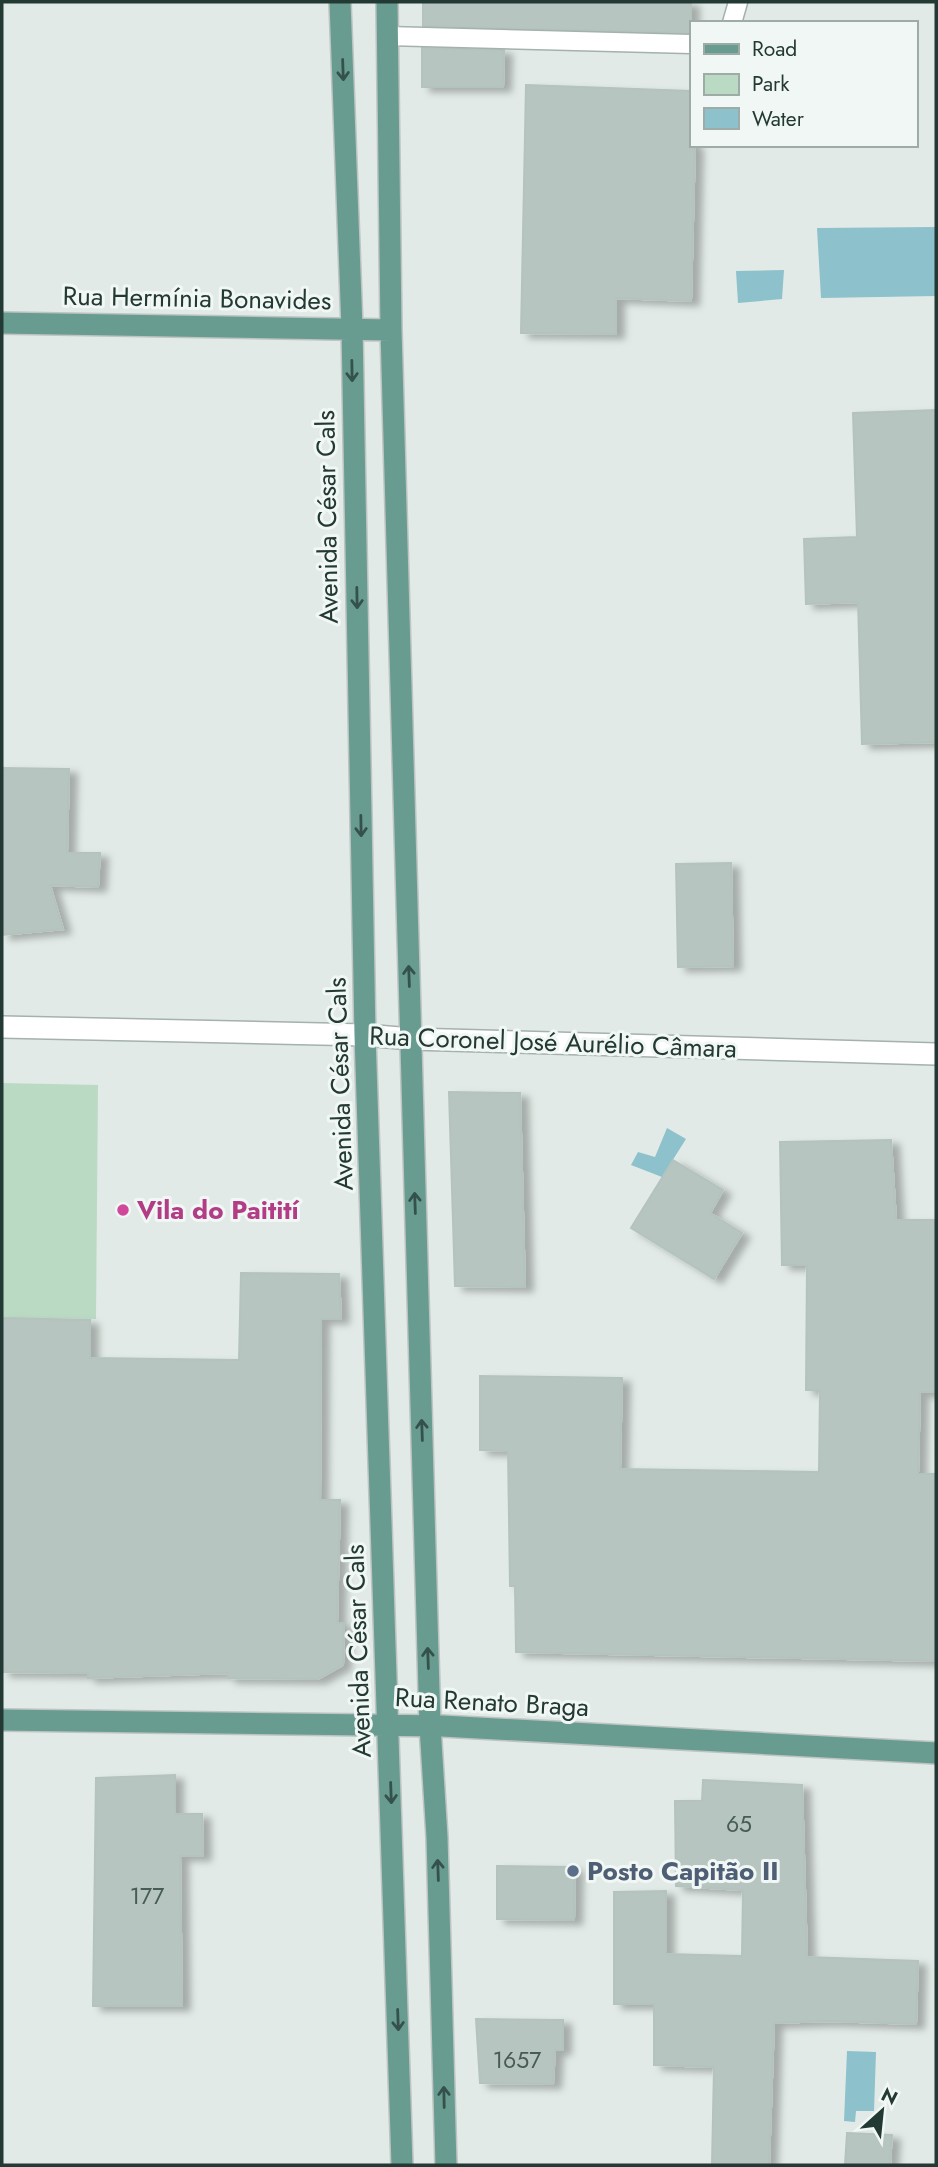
<svg xmlns="http://www.w3.org/2000/svg" width="938" height="2167" viewBox="0 0 938 2167" font-family="Jost,sans-serif">
<defs>
<filter id="shadow"><feDropShadow dx="8" dy="4.5" stdDeviation="3.5" flood-color="#0004"/></filter>
</defs>
<rect width="100%" height="100%" fill="#e1eae6"/>
<path fill="#bbdac4" d="M2,1083l96,2 -2,234 -94,-1z"/>
<path fill="#8dc1cb" d="M936,227v69l-115,2 -4,-70z
M784,270l-2,29 -44,4 -2,-32z
M667,1128l19,11 -24,38 -31,-12 7,-13 17,5z
M847,2051l29,1 -2,59h-18l-1,11 -11,-1z"/>
<path fill="#b6c5bf" stroke="#b4c3bd" stroke-width="2" filter="url(#shadow)" d="M423,2h268v31l-268,-7z
M422,48l82,2 -1,37h-81z
M526,85l165,6v54h4l-4,156 -75,-3v36l-95,-1z
M936,410v332l-74,2 -4,-142 -52,2 -2,-65 53,-2 -4,-124z
M2,768l67,1 -2,84h33l-2,34 -48,-2 13,44 -61,6z
M731,863l2,103 -55,1 -2,-103z
M449,1092l71,1 5,194 -70,-1z
M891,1140l5,80h40v172h-16l-2,82h18v187l-420,-9 -1,-66h-5l-2,-135 -28,-1v-74l142,2 -2,91 199,3 1,-82h-14l1,-125h-25l-2,-123z
M673,1160l50,30 -13,23 32,20 -28,46 -83,-51z
M241,1273l98,1 2,45h-20l-1,181h20l-3,123h7l-1,42 -25,14 -90,-1v-5l-140,5v-5l-86,-1v-354l88,2v38l149,2z
M175,1775v39h27l1,42h-23l2,150h-89l3,-228z
M703,1780l99,5 5,172 111,4 -2,63 -88,-3 -54,2 -5,142h-57l2,-98 -60,-2v-61h-40v-112l52,-1v63l76,2 1,-66 -67,-4 -1,-85h27z
M497,1866l78,1 -1,53 -77,-1z
M476,2019l87,1v30h-8l-2,34 -73,-1z
M847,2133l45,2 -2,30h-45z"/>
<g fill="none" stroke-linecap="round" stroke-linejoin="round">
<g stroke="#a4b1ad" stroke-width="21">
<path id="service" d="M732,23l6,-21
M387,36l304,8"/>
</g>
<g stroke="#a4b1ad" stroke-width="24">
<path id="minor" d="M2,1027l363,8 46,4 525,15"/>
</g>
<g stroke="#bdc4c2" stroke-width="24">
<path id="primary" d="M340,2l12,326 13,707 37,1130
M387,2l4,328 39,1396 7,111 9,328
M2,323l389,7
M2,1720l440,6 494,27"/>
</g>
<use href="#service" stroke="#fff" stroke-width="18"/>
<use href="#minor" stroke="#fff" stroke-width="21"/>
<use href="#primary" stroke="#699c90" stroke-width="21"/>
</g>
<defs><path id="oneway-shaft" d="M-6 0H5M1.5-3L5.5 0L1.5 3" fill="none" stroke-width="1.6" stroke-linecap="round" stroke-linejoin="round" transform="scale(1.75)"/></defs>
<g stroke="#34524b">
<use href="#oneway-shaft" transform="translate(343 70) rotate(88)"/>
<use href="#oneway-shaft" transform="translate(352 371) rotate(89)"/>
<use href="#oneway-shaft" transform="translate(357 598) rotate(89)"/>
<use href="#oneway-shaft" transform="translate(361 826) rotate(89)"/>
<use href="#oneway-shaft" transform="translate(409 976) rotate(-92)"/>
<use href="#oneway-shaft" transform="translate(415 1203) rotate(-92)"/>
<use href="#oneway-shaft" transform="translate(422 1430) rotate(-92)"/>
<use href="#oneway-shaft" transform="translate(428 1658) rotate(-92)"/>
<use href="#oneway-shaft" transform="translate(391 1793) rotate(88)"/>
<use href="#oneway-shaft" transform="translate(438 1870) rotate(-92)"/>
<use href="#oneway-shaft" transform="translate(398 2020) rotate(88)"/>
<use href="#oneway-shaft" transform="translate(444 2097) rotate(-91)"/>
</g>
<circle fill="#d1479c" stroke="#f1f7f4" stroke-width="2.5" cx="123" cy="1210" r="7"/>
<circle fill="#5c6f8a" stroke="#f1f7f4" stroke-width="2.5" cx="573" cy="1871" r="7"/>
<g text-anchor="middle" stroke-width="6" stroke-linejoin="round" paint-order="stroke">
<g font-size="23" fill="#485c57">
<text x="739" y="1832">65</text>
<text x="147" y="1904">177</text>
<text x="517" y="2068">1657</text>
</g>
<g font-size="26" fill="#233934" stroke="#f1f7f4">
<text transform="translate(197 298) rotate(1)" y="9">Rua Hermínia Bonavides</text>
<text transform="translate(327 517) rotate(-91)" y="9">Avenida César Cals</text>
<text transform="translate(553 1042) rotate(2)" y="9">Rua Coronel José Aurélio Câmara</text>
<text transform="translate(340 1084) rotate(-92)" y="9">Avenida César Cals</text>
<text transform="translate(358 1651) rotate(-92)" y="9">Avenida César Cals</text>
<text transform="translate(492 1702) rotate(3)" y="9">Rua Renato Braga</text>
</g>
<g font-size="26" font-weight="bold" fill="#b23c85" stroke="#f1f7f4" text-anchor="start">
<text x="137" y="1219">Vila do Paitití</text>
</g>
<g font-size="26" font-weight="bold" fill="#4e5e75" stroke="#f1f7f4" text-anchor="start">
<text x="587" y="1880">Posto Capitão II</text>
</g>
</g>
<rect width="938" height="2167" fill="none" stroke="#233934" stroke-width="7"/>
<rect x="690" y="21" width="228" height="126" fill="#f1f7f4" stroke="#9faba7" stroke-width="2"/>
<rect x="704" y="44" width="35" height="10" fill="#699c90" stroke="#9faba7" stroke-width="2"/>
<text x="752" y="56" font-size="21" fill="#233934">Road</text>
<rect x="704" y="74" width="35" height="21" fill="#bbdac4" stroke="#9faba7" stroke-width="2"/>
<text x="752" y="91" font-size="21" fill="#233934">Park</text>
<rect x="704" y="108" width="35" height="21" fill="#8dc1cb" stroke="#9faba7" stroke-width="2"/>
<text x="752" y="126" font-size="21" fill="#233934">Water</text>
<g transform="translate(882 2111) rotate(27)" stroke="#f1f7f4" stroke-width="5" paint-order="stroke">
<path d="M0-5L12 26L0 18L-12 26Z" fill="#233934"/>
<text y="-10" font-size="19" font-weight="bold" text-anchor="middle" fill="#233934">N</text>
</g>
</svg>
